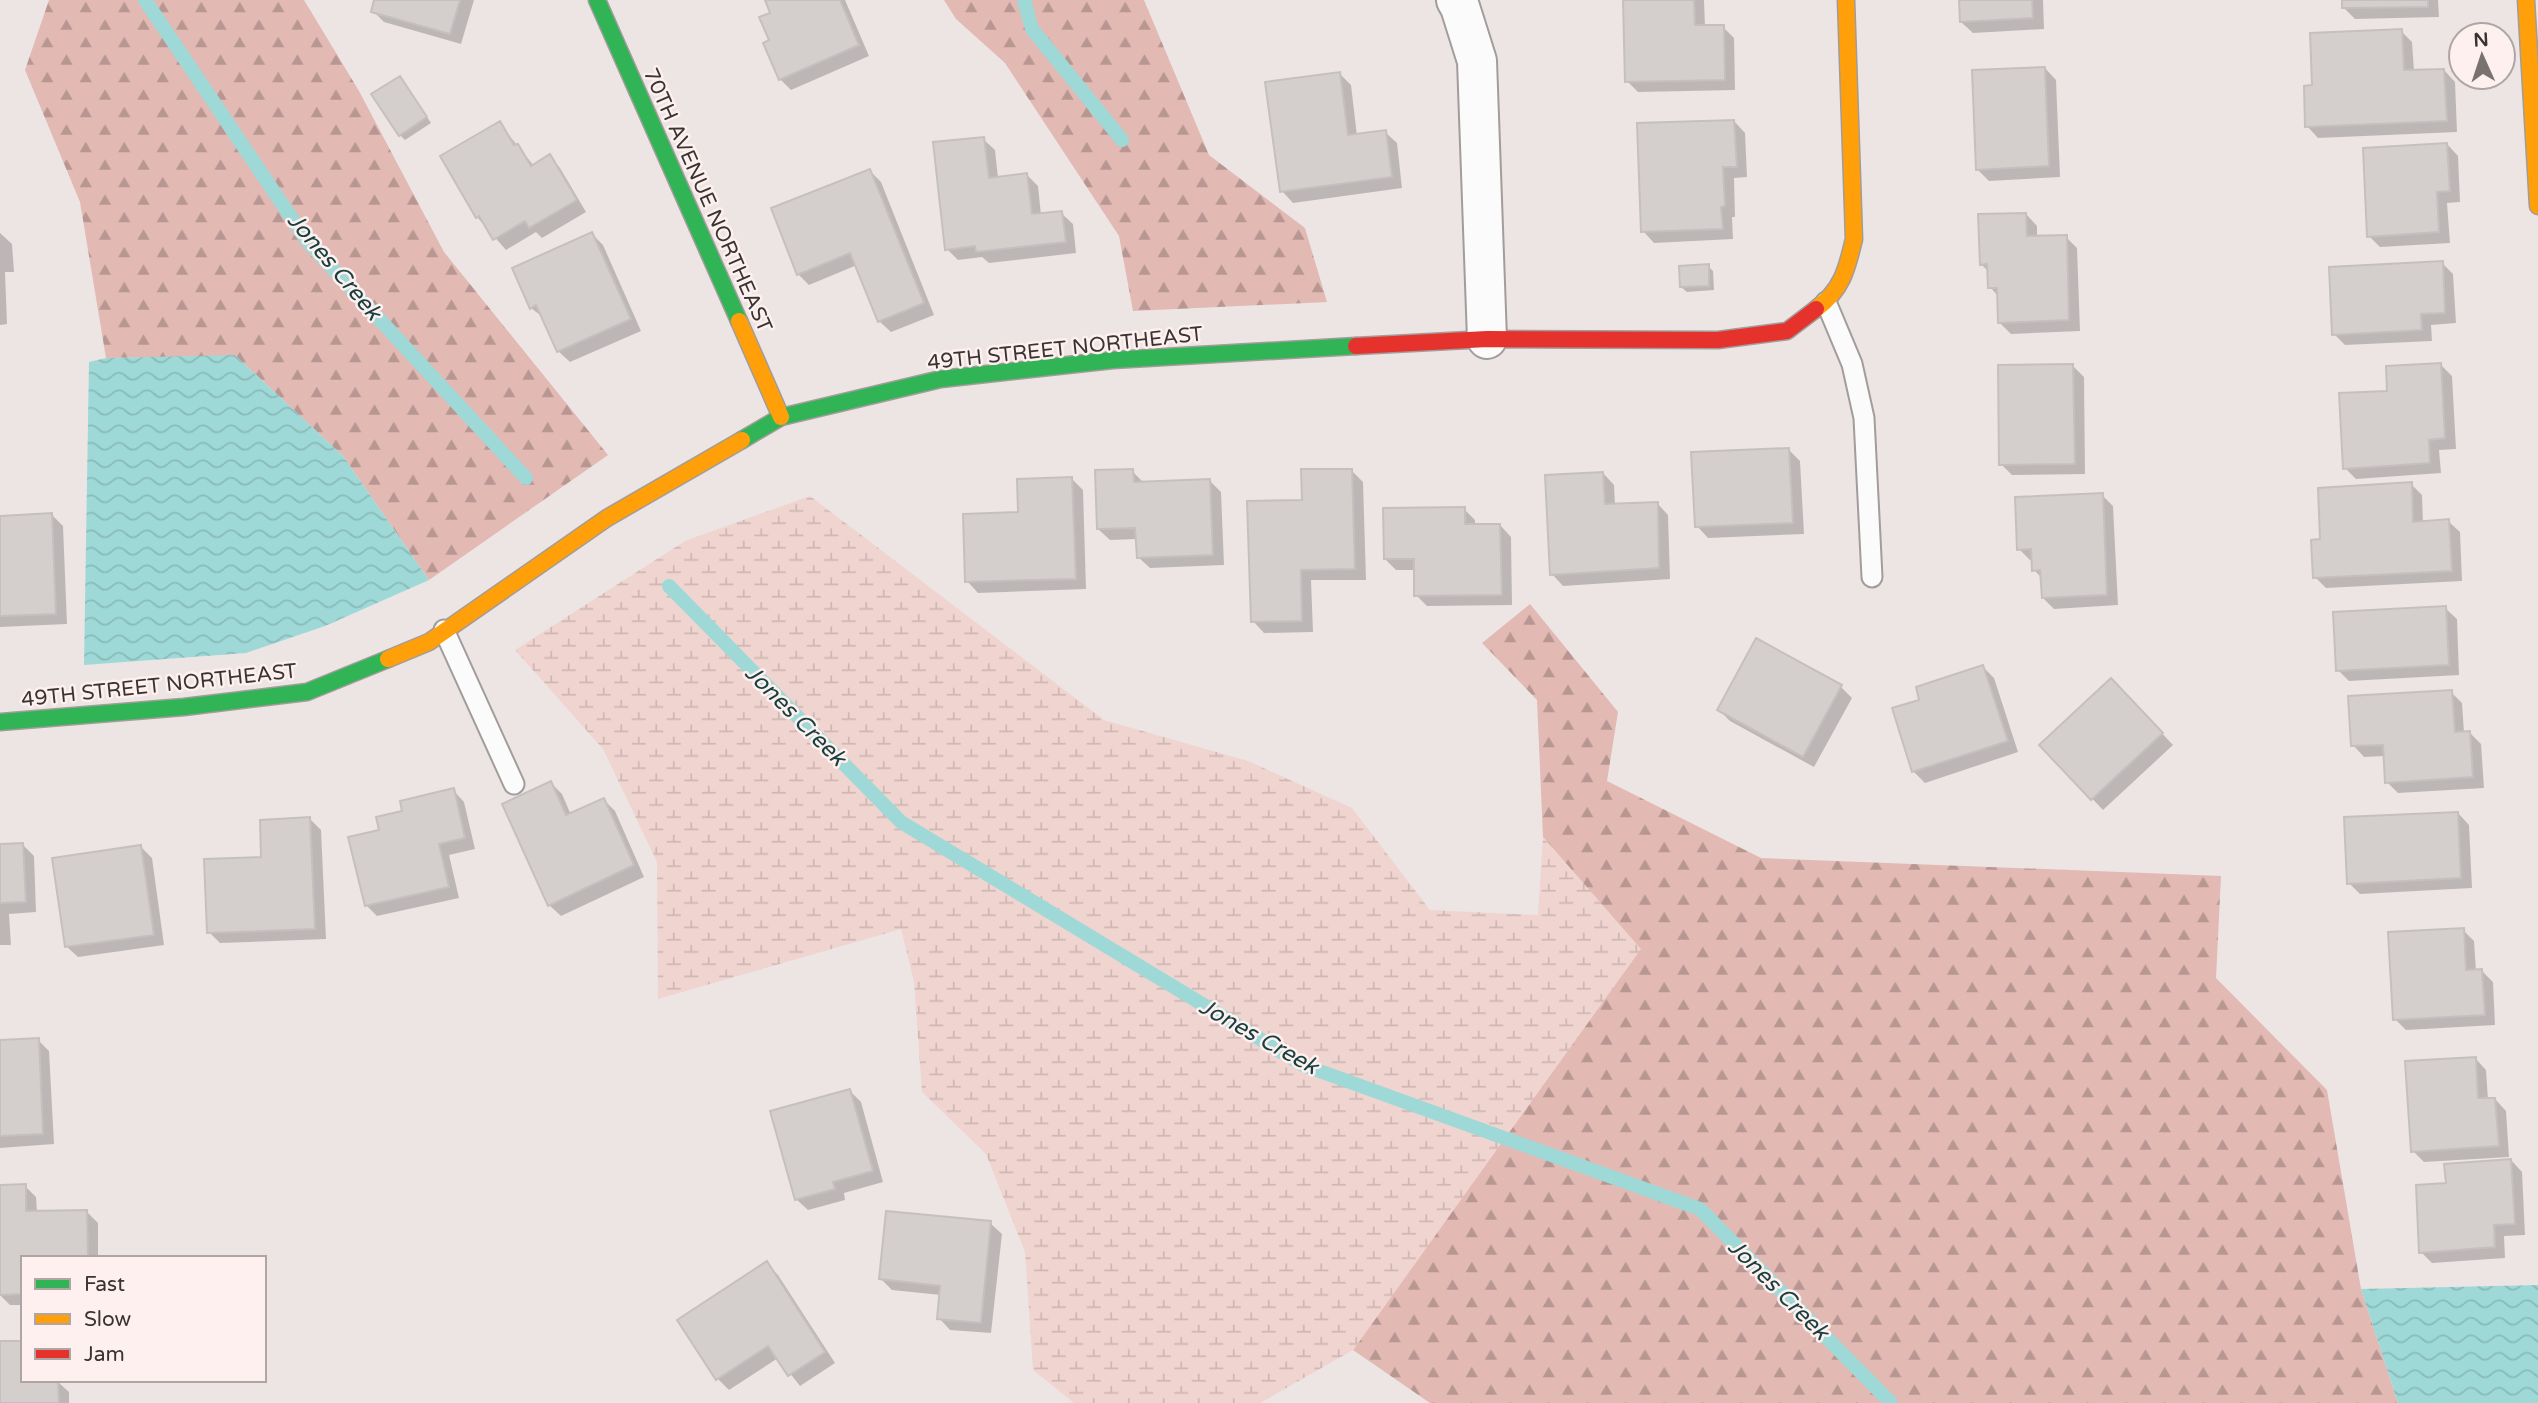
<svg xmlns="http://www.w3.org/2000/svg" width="2538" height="1403" viewBox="0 0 2538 1403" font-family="'Varela Round',sans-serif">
<defs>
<pattern id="forest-firs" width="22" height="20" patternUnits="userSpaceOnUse" patternTransform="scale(1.75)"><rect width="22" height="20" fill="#e2b9b3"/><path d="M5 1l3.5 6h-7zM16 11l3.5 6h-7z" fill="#b89792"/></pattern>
<pattern id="wetland-marsh" width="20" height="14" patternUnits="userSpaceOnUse" patternTransform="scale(1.75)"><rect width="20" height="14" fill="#f0d4d0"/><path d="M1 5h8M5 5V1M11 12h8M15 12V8" fill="none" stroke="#cfb7b3"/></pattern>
<pattern id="water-waves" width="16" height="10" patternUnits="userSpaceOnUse" patternTransform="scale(1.75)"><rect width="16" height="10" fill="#9ed9d7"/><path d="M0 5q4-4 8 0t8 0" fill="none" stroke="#89bbb9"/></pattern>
</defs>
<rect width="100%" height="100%" fill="#ece5e4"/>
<path fill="url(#forest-firs)" d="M49,0h255l55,91 85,161 164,203 -179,125 -86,-124 -107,-100 -130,2 -26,-156 -55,-132z
M944,0h200l65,155 96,73 22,74 -194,9 -14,-75 -114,-173 -49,-44z
M1530,604l88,108 -11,69 154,77 460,18 -5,102 111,112 34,199 37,114h-968l-77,-53 287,-401 -97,-112 -6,-137 -55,-57z"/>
<path fill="url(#wetland-marsh)" d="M810,496l294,224 144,41 104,47 78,102 108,5 5,-78 98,112 -288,401 -93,53h-186l-41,-33 -8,-118 -39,-98 -64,-62 -8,-110 -13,-53 -243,70 -1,-137 -54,-113 -88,-99 170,-109z"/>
<path fill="url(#water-waves)" d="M235,355l108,101 86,124 -104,46 -79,27 -162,12 5,-303 17,-4z
M2538,1285v118h-140l-37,-114z"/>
<path fill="#0003" d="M376,0h98l-13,44 -77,-22 -11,-11z
M767,0h78l24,56 -78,34 -11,-11 -9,-38 1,-27z
M1625,0h79l1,27h18l11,11 1,52 -97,2 -11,-11z
M1960,0h83l1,29 -71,4 -12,-11z
M2344,0h94l1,17 -84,2 -11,-11z
M2401,31l11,11 2,29 30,-1 11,12 2,50 -139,6 -11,-12 7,-39z
M2045,68l11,12 4,97 -71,4 -11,-11z
M1339,73l12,12 6,51 28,-4 12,11 5,45 -109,15 -11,-12z
M404,83l27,40 -26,17 -5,-5z
M1734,121l11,12 2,44 -13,1 1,39h-3l1,22 -79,4 -11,-12z
M499,123l35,43 15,-10 11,12 26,44 -44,26 -6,-6 -30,18 -29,-33z
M983,139l12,11 3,28 29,-3 11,11 3,29 20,-2 12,11 3,29 -87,10 -7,-6 -24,3 -11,-11z
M2447,144l11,12 2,46 -13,1 3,40 -70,4 -11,-11z
M870,171l11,11 53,133 -43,17 -12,-11 -22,-56 -48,20 -11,-11z
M2026,214l11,12v12l29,-1 11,11 3,83 -69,3 -11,-11 -1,-26 -9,-10 -1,-15 -8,-8z
M0,233l12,11 2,28h-9l2,52 -7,1z
M592,234l11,11 38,86 -71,31 -12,-11 -14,-33 -13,-10z
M2442,263l11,11 3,49 -25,2 1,16 -87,4 -11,-11z
M1708,266l5,5 1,19 -27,2 -6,-5z
M2441,365l11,11 4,73 -17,1 2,23 -85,6 -11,-11 44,-76z
M2073,366l11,11 1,97 -73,1 -11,-11z
M1789,450l11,11 4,73 -96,4 -11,-12z
M1351,470l12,12 3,98h-55l2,52 -49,1 -11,-12 51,-119z
M1132,471l11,11 67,-1 11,11 3,73 -74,3 -12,-11 -1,-18 -27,1 -12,-11z
M1603,473l11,12 1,21 42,-3 11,12 2,64 -107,7 -11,-12z
M1072,479l11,11 3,99 -108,4 -11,-12 53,-67z
M2411,484l11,11 1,28 25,-2 12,11 2,49 -136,7 -11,-11 7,-36z
M2102,495l11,11 5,99 -64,4 -11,-11 -1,-20 -8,-8v-10h-4l-11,-11z
M1464,509l11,11v6l25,-1 11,12 1,68 -85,1 -11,-11v-25h-20l-11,-11z
M52,515l11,11 4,98 -67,3v-110z
M2445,608l12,11 2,56 -110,6 -11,-11z
M1983,667l11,11 24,74 -93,31 -12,-12 9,-70z
M1841,687l11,11 -38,69 -84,-46 -11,-11z
M2122,691l51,54 -70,65 -62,-65z
M2451,692l11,11 2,30h6l11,11 3,44 -86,5 -11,-11 -2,-26 -21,1 -11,-12z
M551,783l11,11 9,21 33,-15 11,11 29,66 -83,39 -12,-11z
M453,790l11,12 11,47 -26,6 10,43 -82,18 -11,-11 15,-74z
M2458,813l11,12 3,63 -112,6 -11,-11z
M310,819l11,11 5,109 -106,4 -11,-11 54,-74z
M23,845l11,11 2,56 -27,2 2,31h-11v-99z
M141,847l11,11 12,87 -86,12 -12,-11z
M2463,930l11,11 2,30h6l11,11 2,43 -89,5 -11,-11z
M38,1040l11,11 5,93 -54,4v-106z
M2475,1058l11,12 2,30 7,-1 11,12 3,46 -85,5 -11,-11z
M850,1091l11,11 22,80 -39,11 1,7 -37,10 -12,-11z
M2511,1160l11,12 3,63 -21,1 1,22 -73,5 -11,-11z
M0,1186h25l11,11 1,16 50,-1 11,11v35h-75v47h-13l-10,-10z
M990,1223l12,11 -11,99 -41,-3 -11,-12 2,-23 -49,-5 -11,-11z
M767,1264l11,11 57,88 -35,23 -22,-28 -49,32 -11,-11 -38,-59z
M0,1343l23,37 34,1 12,11v11h-69z"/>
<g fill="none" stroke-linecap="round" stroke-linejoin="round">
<path stroke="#9ed9d7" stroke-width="14" d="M145,0l162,241 219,237
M1024,0l8,29 90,111
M669,586l232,236 402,243 397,144 191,194"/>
</g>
<path fill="#d4cecd" stroke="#c5c0bf" stroke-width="2" d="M374,0h86l-10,34 -79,-22z
M765,0h75l19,45 -80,35 -16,-37 6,-3 -10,-23 11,-4z
M1623,0h71l1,25h29l1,55 -100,2z
M1959,0h73l1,18 -73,4z
M2342,0h86v7l-86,1z
M2402,29l2,41 40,-1 3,52 -142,6 -1,-41 8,-1 -2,-52z
M2045,67l4,99 -73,4 -4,-100z
M1340,72l8,63 38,-5 6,47 -112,15 -15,-110z
M400,76l27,41 -28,19 -28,-42z
M1734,120l3,47h-14l2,39 -4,1 2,22 -82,3 -4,-109z
M500,121l14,24 4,-1 13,22 19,-12 27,46 -48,28 -4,-7 -32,19 -14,-24 -3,2 -36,-62z
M984,137l5,41 38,-5 5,41 30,-3 4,31 -90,10 -1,-6 -30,4 -12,-108z
M2447,143l3,48 -13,1 2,40 -72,5 -4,-89z
M870,169l54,134 -46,19 -28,-69 -53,22 -26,-67z
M2026,213l1,23 40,-1 2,85 -71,3 -1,-35h-9l-1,-24 -7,1 -2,-51z
M592,232l39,87 -74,33 -21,-47 -6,4 -18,-41z
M2443,261l2,52 -24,1 1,16 -90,5 -3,-68z
M1709,264v22l-29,1 -1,-21z
M2441,363l4,75 -16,2 1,23 -87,6 -4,-76 48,-2 -1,-25z
M2073,364l2,100 -76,1 -1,-100z
M1789,448l4,75 -98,4 -4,-75z
M1133,469l1,13 76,-3 3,76 -76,3 -2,-30 -38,1 -2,-59z
M1301,469h51l3,100 -54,1 1,51 -51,1 -4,-121 55,-1z
M1603,472l2,32 53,-2 1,66 -109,7 -5,-100z
M1072,477l4,102 -111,3 -2,-68 55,-2 -1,-33z
M2412,482l1,40 36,-3 3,52 -139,7 -2,-38 9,-1 -2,-51z
M2103,493l4,102 -65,3 -2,-28 -8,1 -1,-22 -14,1 -2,-53z
M1465,507v17h35l2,71 -88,1v-37h-30l-1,-51z
M52,513l4,101 -56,2v-100z
M2446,606l3,59 -113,6 -3,-59z
M1756,638l86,47 -39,72 -86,-47z
M1983,665l25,76 -96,31 -20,-64 27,-8 -3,-13z
M2111,678l52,55 -72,67 -52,-55z
M2452,690l3,42 15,-1 3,46 -88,6 -2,-38 -32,1 -3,-50z
M551,781l15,34 38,-17 30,67 -86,41 -46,-102z
M454,788l11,50 -26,6 10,43 -84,19 -17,-69 31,-7 -3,-13 26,-6 -2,-10z
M2458,812l3,66 -114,6 -3,-67z
M310,817l5,112 -108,4 -3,-74 57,-2 -1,-37z
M23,843l3,59 -26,1v-59z
M141,845l13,90 -89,12 -13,-89z
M2464,928l2,42 16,-1 3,46 -92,5 -5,-88z
M39,1038l4,96 -43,2v-96z
M2476,1057l2,41h17l4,48 -88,6 -6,-91z
M850,1089l23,82 -40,11 2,7 -40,11 -25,-89z
M2511,1159l4,65 -21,1 1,22 -76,6 -3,-68 30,-2 -2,-19z
M26,1184v27l61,-1 1,47 -65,1v36l-23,1v-110z
M886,1211l105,10 -10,102 -44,-4 3,-33 -61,-7z
M767,1261l58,91 -37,24 -20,-30 -52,34 -39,-60z
M0,1341h23v39h35l1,23h-59z"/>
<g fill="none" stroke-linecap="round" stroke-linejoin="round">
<g stroke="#a29c9b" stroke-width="23">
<path id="lane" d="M1826,302l26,62 12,54 8,159
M444,630l70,154"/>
</g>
<g stroke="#a29c9b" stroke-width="42">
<path id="street" d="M1456,0l4,7 17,54 10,278"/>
</g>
<g stroke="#a29c9b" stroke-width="19">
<path id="fast" d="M597,0l142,321
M742,440l39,-23 160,-38 172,-19 243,-14
M0,722l184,-15 123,-15 81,-33"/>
</g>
<g stroke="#a29c9b" stroke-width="19">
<path id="slow" d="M2526,0l12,206
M1816,309c26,-19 31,-40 38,-70l-8,-239
M739,321l42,96
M388,659l41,-17 178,-124 135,-78"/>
</g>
<g stroke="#a29c9b" stroke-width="19">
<path id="jam" d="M1356,346l131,-7 231,1 69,-9 29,-22"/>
</g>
<use href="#lane" stroke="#fcfbfb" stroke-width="19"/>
<use href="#street" stroke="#fcfbfb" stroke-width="38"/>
<use href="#fast" stroke="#30b455" stroke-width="16"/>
<use href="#slow" stroke="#ff9f0a" stroke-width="16"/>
<use href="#jam" stroke="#e5322d" stroke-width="16"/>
</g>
<g text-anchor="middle" stroke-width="5" stroke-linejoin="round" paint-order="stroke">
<g font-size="21" fill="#393433" stroke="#fef0ee">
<text transform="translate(708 200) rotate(66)" y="7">70TH AVENUE NORTHEAST</text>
<text transform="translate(1065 348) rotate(-6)" y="7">49TH STREET NORTHEAST</text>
<text transform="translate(159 685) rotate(-6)" y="7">49TH STREET NORTHEAST</text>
</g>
<g font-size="23" font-style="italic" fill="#163f3f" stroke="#fef0ee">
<text transform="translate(335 266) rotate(50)" y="8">Jones Creek</text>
<text transform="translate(796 715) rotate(45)" y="8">Jones Creek</text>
<text transform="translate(1259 1036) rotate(29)" y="8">Jones Creek</text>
<text transform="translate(1779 1289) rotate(45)" y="8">Jones Creek</text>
</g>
</g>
<rect x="21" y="1256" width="245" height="126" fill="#fef0ee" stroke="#afa5a3" stroke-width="2"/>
<rect x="35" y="1279" width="35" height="10" fill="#30b455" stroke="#afa5a3" stroke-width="2"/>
<text x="84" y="1291" font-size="21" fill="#393433">Fast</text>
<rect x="35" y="1314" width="35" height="10" fill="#ff9f0a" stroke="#afa5a3" stroke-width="2"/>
<text x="84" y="1326" font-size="21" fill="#393433">Slow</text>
<rect x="35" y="1349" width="35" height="10" fill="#e5322d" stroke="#afa5a3" stroke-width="2"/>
<text x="84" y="1361" font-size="21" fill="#393433">Jam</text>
<g transform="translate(2482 56) rotate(357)"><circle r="33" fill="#fef0ee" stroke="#afa5a3" stroke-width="2"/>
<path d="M0-5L12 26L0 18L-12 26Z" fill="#787271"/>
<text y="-10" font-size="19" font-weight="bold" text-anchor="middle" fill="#393433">N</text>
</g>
</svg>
